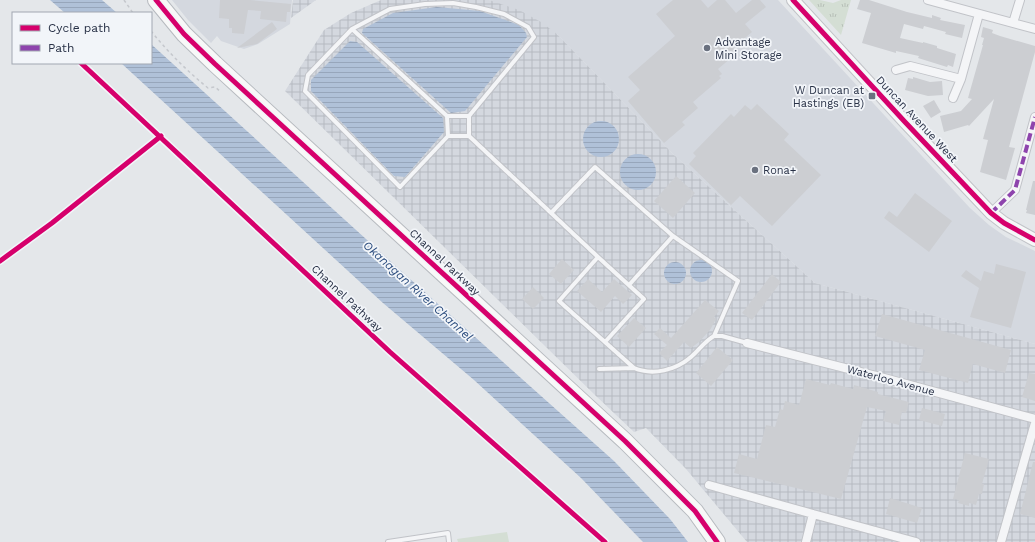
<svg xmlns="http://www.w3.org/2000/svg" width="1035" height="542" viewBox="0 0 1035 542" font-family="'Work Sans',sans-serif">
<defs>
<pattern id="industrial-grid" width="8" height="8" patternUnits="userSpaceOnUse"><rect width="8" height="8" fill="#d4d8df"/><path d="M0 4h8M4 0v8" fill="none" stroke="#b6bac1"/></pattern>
<pattern id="park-tufts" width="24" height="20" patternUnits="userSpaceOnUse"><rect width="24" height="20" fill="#d4ded4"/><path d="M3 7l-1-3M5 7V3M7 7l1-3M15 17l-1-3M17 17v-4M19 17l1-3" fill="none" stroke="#b6bfb7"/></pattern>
<pattern id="water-rules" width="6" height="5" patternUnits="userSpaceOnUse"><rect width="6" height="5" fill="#b0c1d8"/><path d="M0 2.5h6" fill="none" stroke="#97a6bb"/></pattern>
</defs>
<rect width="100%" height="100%" fill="#e4e7ea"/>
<path fill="#d4d8df" d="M172,0h120l-2,24 -32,20 -14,5 -23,-8 -4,-5 -6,7 -23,-23z
M489,0h289l192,208 19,17 17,12 29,14v93l-220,-61 -141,-128 -117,-121z"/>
<path fill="url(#industrial-grid)" d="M293,0h23l-25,18z
M381,0h108l30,10 22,12 16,12 117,121 141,128 220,61v198h-288l-61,-73 -40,-41 -12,4 -38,-36 -311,-305 39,-61 27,-17z"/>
<path fill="url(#park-tufts)" d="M809,0h11l13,3 8,-3h10l-10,35z"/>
<path fill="#d4ded4" d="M507,532l2,10h-51l-1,-3z"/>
<path fill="url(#water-rules)" d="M50,0h52l15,13h-52z
M437,7l43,4 39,14 7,8 1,4 -62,74 -14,2 -89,-80 1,-4 30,-16z
M350,41l7,1 86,76 1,14 -39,45 -11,-1 -83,-85v-11z
M151,44l258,234 205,183 56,58 18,23h-45l-62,-64 -107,-98 -91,-77 -262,-240h30z
M583 139a18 18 0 1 1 36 0a18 18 0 1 1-36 0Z
M620 172a18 18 0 1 1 36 0a18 18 0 1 1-36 0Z
M690 271a11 11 0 1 1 22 0a11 11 0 1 1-22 0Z
M664 273a11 11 0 1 1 22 0a11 11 0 1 1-22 0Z"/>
<path fill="#ccced2" d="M220,0h30l41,4 -1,8h-3l-1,10 -26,-3 1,-8 -13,-1 -4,24 -12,-1v-5h-3v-9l-10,-1z
M673,0h28l7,8 9,-8h8l11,13 16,-13h8l6,7 -21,17 7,8 -19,16 4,5 -19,16 4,5 -3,2 2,2 -28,24 5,6 -16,14 3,3 -21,18 -36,-42 12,-11 -12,-13 47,-41 -19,-22z
M860,0h9l38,12 25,6v-3l9,3 -1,2 25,5 -3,13 -17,-4 1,-2 -22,-6 -1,3 -19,-5 -4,14 23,5v-1l14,4v2l19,6 -3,13 -5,-2 -1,2 -29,-9 1,-2 -23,-5v2l-34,-10 9,-30 -14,-4z
M272,22l5,7 -20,15 -20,4z
M983,27l10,3 -1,3 8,3 35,10v6l-26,95 6,1 -9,32 -26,-8 8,-32 -5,-1 11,-40 -25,27 -1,-1 -24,7 -4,-16 21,-5 11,-12 -4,-1 15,-53h-1l2,-7 -3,-1z
M913,77l17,5 12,-1 1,14 -15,1 -23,-6 3,-12 5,1z
M934,100l7,12 -10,6 -8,-12z
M757,104l32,30 -5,6 37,35 -49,51 -32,-30 -9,9 -42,-41 7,-8 -3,-3 38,-39 3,3 11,-12 6,5z
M676,176l19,17 -22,25 -19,-17z
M1033,181h2v34l-9,-2 1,-3h-1z
M915,193l37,28 -23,31 -45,-34 5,-7 8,6z
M562,259l12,11 -13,14 -12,-10z
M996,264l30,8 -15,56 -41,-11 9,-29 -18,-12 5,-6 15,11 3,-10 10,3z
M772,274l9,8 -29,38 -10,-7z
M588,279l14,13 12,-13 18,16 -9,9 -8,-8 -14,16 -24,-21z
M533,287l11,11 -11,11 -11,-10z
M705,300l14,11 -5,6 2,2 -6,11 -11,12 -8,6 -7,-6 -17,19 -8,-8 8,-8 -13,-11 6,-6 11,10z
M882,314l129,36 -6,23 -32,-9 -5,19 -49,-13 6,-20 -50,-14z
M634,318l12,10 -17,19 -12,-11z
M717,347l16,13 -22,26 -15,-13z
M1029,373l6,1v27l-13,-4z
M806,379l24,6 1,-2 22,6 1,-4 24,7v2l31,8 -3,11 -4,-1 -3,13 -16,-4 3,-10 -19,-4 -26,92 -107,-26 5,-19 18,5 9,-34 9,2 5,-18 3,1 2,-9 14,4z
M922,408l23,6 -3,12 -23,-6z
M965,453l24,6 -7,25h2l-2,10h-3l-3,11 -7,-2v3l-11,-3 1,-3 -6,-1z
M1033,462h2v56l-15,-4z
M890,498l32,10 -5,15 -31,-9z"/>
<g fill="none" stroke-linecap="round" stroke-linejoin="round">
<g stroke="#c1c3c8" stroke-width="6">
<path id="lane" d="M352,29l-44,46 -3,16 95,96 48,-51 -1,-20
M469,116h-22l-95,-87 38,-20 35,-5 28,-1 23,4 28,7 24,13 6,10 -65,79v20l129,121 -39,44 75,67c19,8 42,2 57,-11 8,-7 14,-16 23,-21h8l25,7
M448,136h21
M551,213l44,-46 78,69 65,45 -24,55
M598,257l46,42 -39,43
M629,285l44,-49
M599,369l35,-1
M388,542l60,-9 1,9"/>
</g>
<g stroke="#c1c3c8" stroke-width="10">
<path id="street" d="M928,0l107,29
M1013,23l7,-23
M896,70l14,-4 51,13
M953,98l8,-19 18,-65
M991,213l24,-23 20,-73
M747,343l137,35 151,41
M709,485l104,29
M806,542l7,-28 103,28
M1001,542l34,-119"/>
</g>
<g stroke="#c1c3c8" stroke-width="14">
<path id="secondary" d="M793,0l112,122 86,91 13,10 31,17"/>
</g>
<g stroke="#b6babf" stroke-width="18">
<path id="highway" d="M156,0l28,34 31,30 410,377 70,70 22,31"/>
</g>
<path stroke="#c5c8cd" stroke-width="1.5" stroke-dasharray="3 3" stroke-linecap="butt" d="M124,0l9,13
M151,31c17,21 36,40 57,57l7,-1 6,5"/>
<use href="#lane" stroke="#f4f5f7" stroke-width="4"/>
<use href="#street" stroke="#f4f5f7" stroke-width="8"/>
<use href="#secondary" stroke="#f8f8f8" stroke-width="12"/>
<use href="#highway" stroke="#f8f8f8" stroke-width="16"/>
<path stroke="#8e44ad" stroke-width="4" stroke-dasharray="8 4" stroke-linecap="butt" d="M991,213l24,-23 20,-73"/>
<g stroke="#f2f5f9" stroke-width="8">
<path id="cycleway" d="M156,0l28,34 31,30 410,377 70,70 22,31
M793,0l112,122 86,91 13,10 31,17
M81,63l309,289 215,190
M0,261l52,-38 109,-87"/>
</g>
<use href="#cycleway" stroke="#d6006c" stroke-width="5"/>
</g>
<g fill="#6a717f" stroke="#f2f5f9" stroke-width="1.5">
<circle cx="707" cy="48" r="4"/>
<rect x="868" y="92" width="8" height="8" rx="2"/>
<circle cx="755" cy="170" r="4"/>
</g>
<g text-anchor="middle" stroke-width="3.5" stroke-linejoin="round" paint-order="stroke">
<g font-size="11" fill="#283146" stroke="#f2f5f9" text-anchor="start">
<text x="715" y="46">Advantage<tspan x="715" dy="13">Mini Storage</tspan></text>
<text x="864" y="94" text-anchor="end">W Duncan at<tspan x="864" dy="13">Hastings (EB)</tspan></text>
<text x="763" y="174">Rona+</text>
</g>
<g font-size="11" fill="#283146" stroke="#f2f5f9">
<text transform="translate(917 119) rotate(47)" y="4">Duncan Avenue West</text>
<text transform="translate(445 262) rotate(43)" y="4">Channel Parkway</text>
<text transform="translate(347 298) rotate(43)" y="4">Channel Pathway</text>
<text transform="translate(891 380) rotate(15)" y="4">Waterloo Avenue</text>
</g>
<g font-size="12" font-style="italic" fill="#2d4e7f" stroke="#f2f5f9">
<text transform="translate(418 291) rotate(42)" y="4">Okanagan River Channel</text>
</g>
</g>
<rect x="12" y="12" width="140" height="52" fill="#f2f5f9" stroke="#a1a7b1"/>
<rect x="20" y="25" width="20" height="6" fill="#d6006c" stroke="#a1a7b1"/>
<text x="48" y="32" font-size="12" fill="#283146">Cycle path</text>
<rect x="20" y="45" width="20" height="6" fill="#8e44ad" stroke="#a1a7b1"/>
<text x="48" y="52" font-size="12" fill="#283146">Path</text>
</svg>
